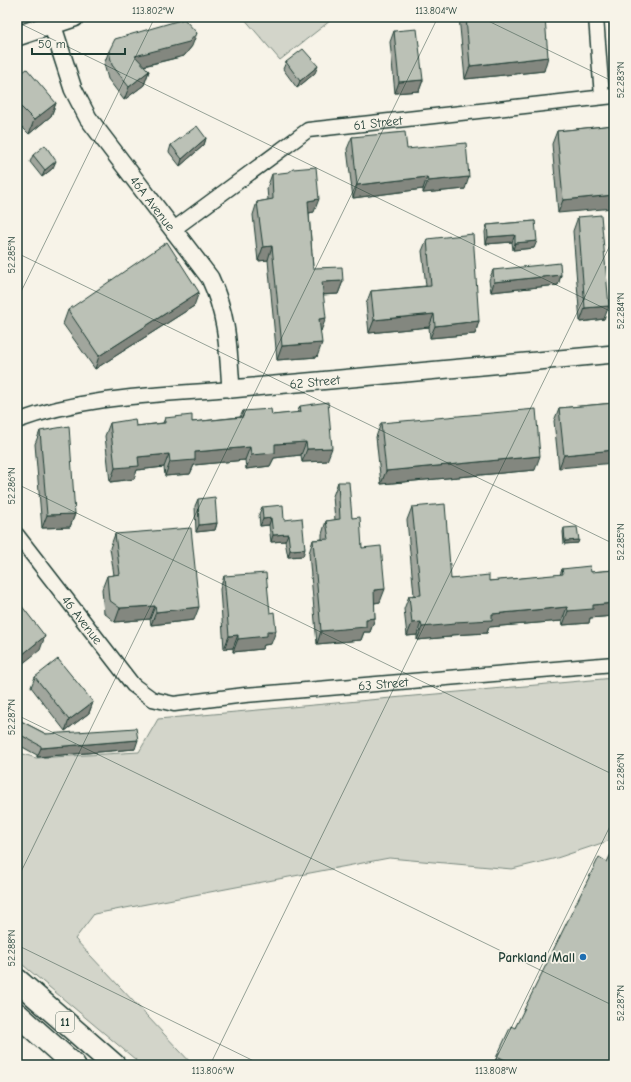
<svg xmlns="http://www.w3.org/2000/svg" width="631" height="1082" viewBox="0 0 631 1082" font-family="'Comic Neue',sans-serif">
<rect width="100%" height="100%" fill="#f7f3e8"/>
<filter id="ink" filterUnits="userSpaceOnUse"><feTurbulence type="fractalNoise" baseFrequency=".025" numOctaves="2"/><feDisplacementMap in="SourceGraphic" scale="8" xChannelSelector="R" yChannelSelector="G"/><feConvolveMatrix kernelMatrix="1 2 1 2 8 2 1 2 1" color-interpolation-filters="sRGB"/></filter>
<g filter="url(#ink)">
<path fill="#d3d5ca" stroke="#79897f" d="M243,17h92l-55,43z
M614,678v161l-57,19 -45,11 -123,-11 -295,56 -19,25 118,126h-51l-125,-105v-208l19,6 103,-6 19,-33z"/>
<g fill="none" stroke-linecap="round" stroke-linejoin="round">
<g stroke="#1f3d34" stroke-width="17">
<g id="minor">
<path d="M596,17l6,80"/>
<path id="s1" d="M174,229l134,-99 306,-34"/>
<path d="M17,421c69,-25 141,-26 214,-32"/>
<path id="s2" d="M17,535l116,150 19,14 22,5 71,-9 369,-31"/>
</g>
</g>
<g stroke="#1f3d34" stroke-width="20">
<g id="tertiary">
<path id="s3" d="M52,24l21,65 15,29 122,160c18,39 18,70 21,111l383,-35"/>
</g>
</g>
<g stroke="#1f3d34" stroke-width="22">
<path id="secondary" d="M17,36l57,-19"/>
</g>
<g stroke="#1f3d34" stroke-width="25">
<path id="primary" d="M17,980l97,85
M17,1014l57,51"/>
</g>
<use href="#minor" stroke="#f7f3e8" stroke-width="14"/>
<use href="#tertiary" stroke="#f7f3e8" stroke-width="17"/>
<use href="#secondary" stroke="#f7f3e8" stroke-width="19"/>
<use href="#primary" stroke="#f7f3e8" stroke-width="22"/>
</g>
<path fill="#a1a69d" stroke="#1f3d34" d="M459,17h86l-1,54 -79,8z
M394,31l29,49 -4,11 -24,2 -5,-51z
M192,46l-8,10 -40,10 5,5 -5,14 -20,15 -16,-21 -4,-15 5,-13z
M286,62l29,11 -18,15 -14,-19z
M17,76l39,27 -5,13 -22,18 -12,-12z
M614,125l-56,88 -6,-69 5,-13z
M352,137l55,12 58,40 -42,4v-4l-70,9 -6,-49z
M206,138l-2,7 -24,21 -11,-14 2,-7z
M33,155l20,13 -11,9 -12,-15z
M272,174l42,38 -5,1 4,55 30,13 -5,13 -15,1 -2,36 -1,1 -3,25 -40,3 -9,-100 -10,1 -5,-46 4,-13 11,-2 -1,-12z
M578,217l26,102 -24,3 -7,-91z
M535,221l-1,27 -21,2 -1,-8 -26,2 -1,-12 2,-7z
M427,239l52,82 -4,13 -45,4 -1,-11 -60,6 -3,-29 5,-13 55,-5 -4,-35z
M493,270l68,5 -3,10 -67,7 -2,-12z
M194,306l-99,63 -32,-45 5,-14z
M614,403l-55,65 -5,-47 5,-13z
M300,406l27,55 -25,1 -1,-7 -27,3 -4,8 -24,3 -1,-9 -51,5 -4,9 -25,2 -1,-9 -27,3 -3,9 -24,3 -5,-46 5,-13 26,3 27,-3 2,-5 27,4 48,-5 3,-6 29,4 25,-2z
M381,423l154,47 -154,14 -5,-47z
M40,431l35,83 -5,13 -28,1 -7,-84z
M338,482l14,36 28,84 -6,1 1,15 -5,14h-6l-3,8 -44,4 -8,-91 4,-13 9,-1v-5l4,-13 9,-1 -2,-24z
M198,499l19,24 -2,7 -19,2 -1,-26z
M262,507l22,13 19,36 -15,1 -3,-16 -14,1 -2,-17 -9,1 -1,-12z
M412,507l39,72 38,2 71,-6 2,-6 29,3 23,-2v46l-24,2 -1,5 -26,2 -1,-4 -73,6 -2,6 -36,2 -1,2 -33,3v-5l-10,1 -3,-27 5,-13 5,-1 -7,-75z
M564,528l14,15 -14,1 -1,-12z
M115,534l79,86 -43,5 -1,-6 -35,3 -11,-9 -2,-24 5,-13 7,-1 -4,-27z
M224,576l47,68 -7,1 -2,4 -29,3v-4l-9,1 -4,-60z
M35,677l58,25 -4,11 -24,18 -34,-44z
M17,719l29,15 89,15 -98,8v-2l-20,-11z
M607,862l7,203h-120l3,-9 18,-28z"/>
<path fill="#83877f" stroke="#1f3d34" d="M197,33l-5,13 -8,10 -54,13 5,-13z
M548,57l-4,14 -79,8 5,-13z
M318,66l-3,7 -18,15 3,-7z
M149,71l-5,14 -20,15 5,-13z
M423,80l-4,11 -24,2 4,-11z
M56,103l-5,13 -22,18 5,-14z
M21,107l-4,11v-8z
M206,138l-2,7 -24,21 2,-7z
M56,161l-3,7 -11,9 3,-7z
M427,177l-4,12 -70,9 4,-13z
M469,177l-4,12 -42,4 5,-12z
M614,195v13l-56,5 5,-13z
M319,199l-5,13 -11,2 5,-13z
M515,235l-3,7 -26,2 2,-7z
M537,241l-3,7 -21,2 2,-7z
M272,246l-4,14 -10,1 5,-14z
M561,275l-3,10 -67,7 3,-10z
M343,281l-5,13 -21,1 5,-13z
M199,292l-5,14 -99,63 4,-13z
M609,306l-5,13 -24,3 5,-14z
M434,314l-5,13 -60,6 5,-13z
M326,318l-5,13 -7,1 5,-13z
M479,321l-4,13 -45,4 5,-12z
M322,343l-5,14 -40,3 5,-14z
M306,442l-5,13 -27,3 -4,8 -24,3 5,-14 24,-11z
M250,447l-5,13 -51,5 -4,9 -25,2 5,-14 25,-10z
M332,448l-5,13 -25,1 5,-13z
M614,450v13l-55,5 5,-13z
M169,454l-5,13 -27,3 -3,9 -24,3 5,-14 23,-11z
M540,456l-5,14 -154,14 5,-13z
M75,514l-5,13 -28,1 5,-13z
M271,518l-2,7 -9,1 3,-7z
M217,523l-2,7 -19,2 3,-7z
M288,534l-3,7 -14,1 2,-7z
M579,540l-1,3 -14,1 1,-3z
M305,549l-2,7 -15,1 2,-7z
M385,589l-5,13 -11,2 5,-14z
M614,603v13l-24,2 -1,5 -26,2 5,-14 25,-6z
M155,606l-5,13 -35,3 5,-14z
M199,607l-5,13 -43,5 5,-13z
M567,607l-5,14 -73,6 -2,6 -36,2 -1,2 -33,3 5,-13 33,-5 37,-8z
M375,618l-5,14h-6l-3,8 -44,4 4,-13 45,-12z
M421,622l-4,13 -10,1 5,-13z
M267,631h9l-5,13 -7,1 -2,4 -29,3 5,-13z
M238,635l-5,13 -9,1 5,-13z
M45,636l-5,14 -23,18v-9z
M93,702l-4,11 -24,18 4,-11z
M138,740l-3,9 -98,8 4,-9z"/>
<path fill="#bbc1b6" stroke="#1f3d34" d="M466,17h79l3,40 -78,9z
M184,19l13,14 -8,9 -54,14 14,15 -20,16 -17,-22 -3,-14 6,-12z
M417,29l6,51 -24,2 -5,-51z
M303,49l15,17 -18,15 -14,-19z
M27,69l29,34 -22,17 -13,-13 -4,3v-34z
M614,125v70l-51,5 -6,-69z
M197,126l9,12 -24,21 -11,-14z
M405,132l2,17 59,-6 3,34 -41,4 -1,-4 -70,8 -5,-48z
M45,145l11,16 -11,9 -12,-15z
M316,167l3,32 -11,2 5,67 29,-1 1,14 -21,1 4,36 -7,1 3,24 -40,3 -10,-100 -9,1 -6,-45 16,-3 -1,-25 17,-2 4,-3z
M601,215l8,91 -24,2 -7,-91z
M535,221l2,20 -22,2v-8l-27,2 -1,-12z
M473,234l6,87 -44,5 -1,-12 -60,6 -3,-29 60,-5 -4,-47z
M167,242l32,50 -100,64 -31,-46z
M560,263l1,12 -67,7 -1,-12z
M328,402l4,46 -25,1 -1,-7 -31,2v9l-24,2 -1,-8 -55,5v8l-25,2 -1,-8 -31,3 1,9 -24,2 -5,-45 25,-4 1,7 29,-3v-5l27,-3v7l51,-5v-6l28,-2 1,6 29,-3 -1,-6z
M614,403v47l-50,5 -5,-47z
M536,409l4,47 -154,15 -5,-48z
M69,426l6,88 -28,1 -7,-84z
M338,482h11l3,36 8,-1 2,31 19,-2 4,43 -11,1 1,28 -9,1v8l-45,4 -8,-91 16,-1 -3,-18 14,-2z
M215,497l2,26 -18,2 -1,-26z
M445,504l6,75 38,-4v6l74,-7 -1,-5 28,-3 1,6 23,-2v33l-21,2v4l-25,2 -1,-4 -75,7v6l-37,2v2l-33,3 -1,-5 -9,1 -3,-27 12,-1 -9,-88z
M283,505l1,15 18,-2 3,31 -15,1 -2,-16 -15,1 -2,-17 -8,1 -1,-12z
M577,527l2,13 -14,1 -1,-13z
M191,528l8,79 -43,5 -1,-6 -35,2 -11,-8 -2,-24 13,-2 -5,-40z
M266,573l4,40 4,-1 2,19h-9v5l-29,3v-4l-9,1 -5,-60z
M17,600l28,36 -28,23z
M58,659l35,43 -24,18 -34,-43z
M17,719l29,15 90,-6 2,12 -97,8v-2l-24,-13z
M611,854l3,1v210h-90l-9,-4 -2,3 -16,-8 14,-30 4,2 84,-171 8,5z"/>
</g>
<path fill="none" stroke="#1f3d34" stroke-width="1" stroke-opacity="0.45" d="M480,17l134,65M17,22l597,291M17,253l597,291M17,300l138,-283M17,484l597,291M17,715l597,291M17,880l421,-863M17,945l245,120M210,1065l404,-828M493,1065l121,-247"/>
<circle fill="#1f6fb2" stroke="#f7f3e8" stroke-width="1.5" cx="583" cy="957" r="4"/>
<g text-anchor="middle" stroke-width="3.5" stroke-linejoin="round" paint-order="stroke">
<rect fill="#f7f3e8" stroke="#60746a" stroke-width="1" x="56" y="1012" width="18" height="20" rx="3"/>
<g font-size="12" font-weight="bold" fill="#1f3d34">
<text x="65" y="1026">11</text>
</g>
<g font-size="13" fill="#1f3d34" stroke="#f7f3e8">
<text dy="5" stroke="none"><textPath href="#s1" startOffset="237">61 Street</textPath></text>
<text dy="5" stroke="none"><textPath href="#s3" startOffset="208">46A Avenue</textPath></text>
<text dy="5" stroke="none"><textPath href="#s3" startOffset="500">62 Street</textPath></text>
<text dy="5" stroke="none"><textPath href="#s2" startOffset="107">46 Avenue</textPath></text>
<text dy="5" stroke="none"><textPath href="#s2" startOffset="446">63 Street</textPath></text>
</g>
<g font-size="13" font-weight="bold" fill="#1f3d34" stroke="#f7f3e8" text-anchor="end">
<text x="575" y="962">Parkland Mall</text>
</g>
</g>
<rect width="631" height="1082" fill="none" stroke="#f7f3e8" stroke-width="44"/>
<path d="M32 48v6h93v-6" fill="none" stroke="#1f3d34" stroke-width="2"/>
<text x="38" y="48" font-size="12" fill="#1f3d34" stroke="#f7f3e8" stroke-width="3" paint-order="stroke">50 m</text>
<rect x="22" y="22" width="587" height="1038" fill="none" stroke="#1f3d34" stroke-width="1.5"/>
<g font-size="10" text-anchor="middle" fill="#1f3d34">
<text x="153" y="14">113.802°W</text>
<text x="436" y="14">113.804°W</text>
<text transform="translate(620 80) rotate(-90)" y="4">52.283°N</text>
<text transform="translate(11 255) rotate(-90)" y="4">52.285°N</text>
<text transform="translate(620 311) rotate(-90)" y="4">52.284°N</text>
<text transform="translate(11 486) rotate(-90)" y="4">52.286°N</text>
<text transform="translate(620 542) rotate(-90)" y="4">52.285°N</text>
<text transform="translate(11 717) rotate(-90)" y="4">52.287°N</text>
<text transform="translate(620 772) rotate(-90)" y="4">52.286°N</text>
<text transform="translate(11 948) rotate(-90)" y="4">52.288°N</text>
<text transform="translate(620 1003) rotate(-90)" y="4">52.287°N</text>
<text x="213" y="1074">113.806°W</text>
<text x="496" y="1074">113.808°W</text>
</g>
</svg>
